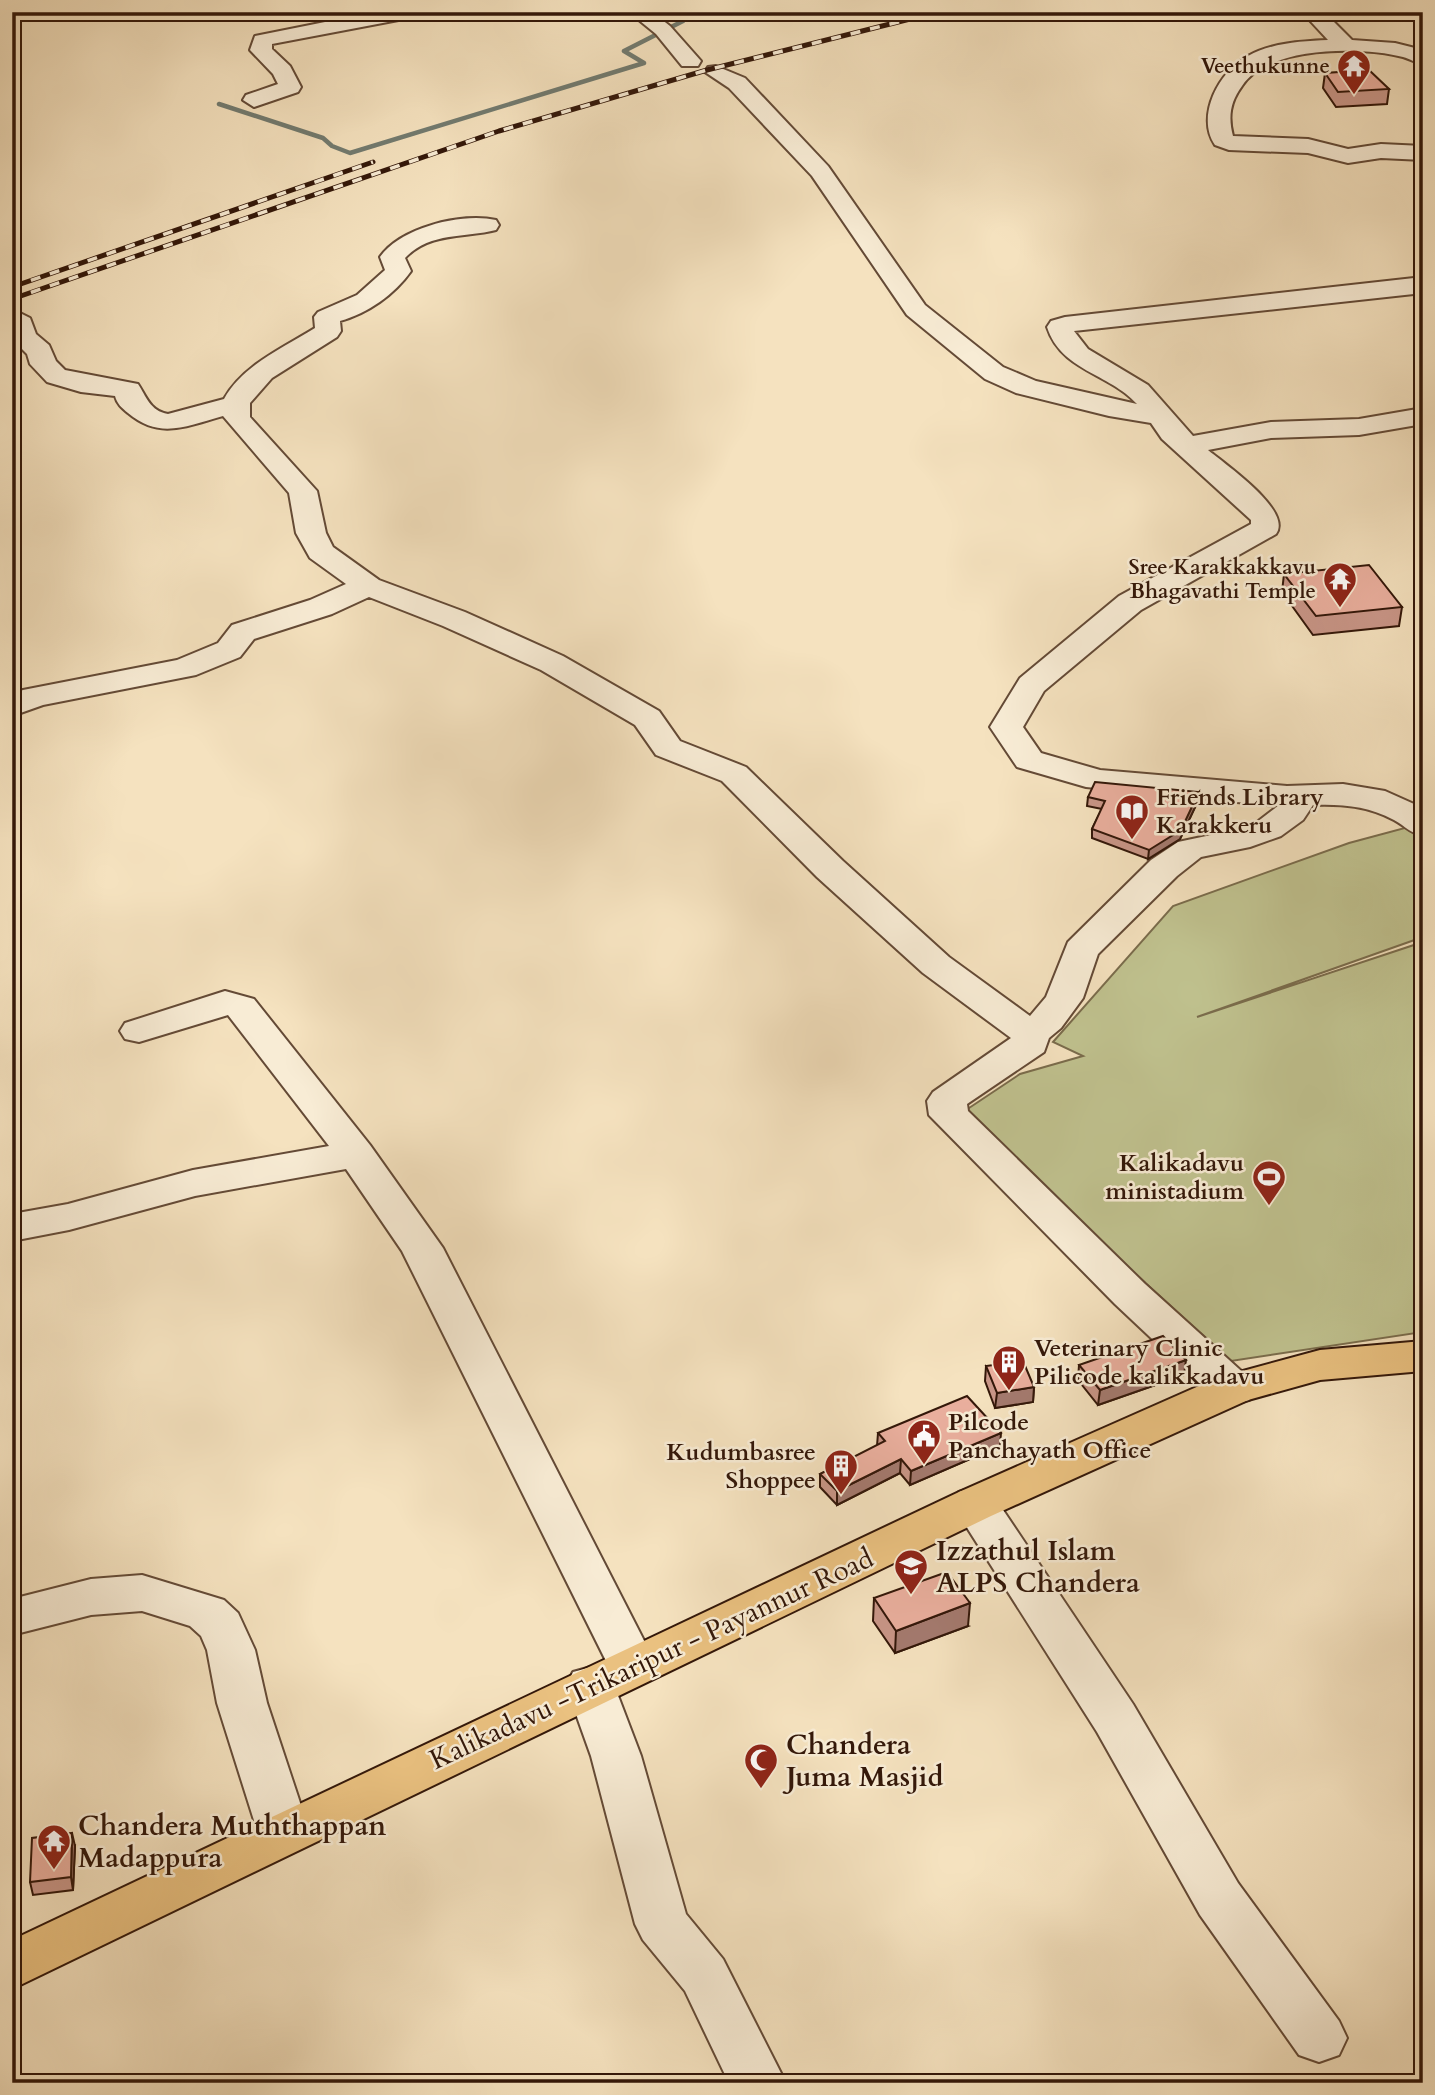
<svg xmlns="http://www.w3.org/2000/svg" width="1435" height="2095" viewBox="0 0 1435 2095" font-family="Cardo,serif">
<rect width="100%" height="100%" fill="#f5e2bf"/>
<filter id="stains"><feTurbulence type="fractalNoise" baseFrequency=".00286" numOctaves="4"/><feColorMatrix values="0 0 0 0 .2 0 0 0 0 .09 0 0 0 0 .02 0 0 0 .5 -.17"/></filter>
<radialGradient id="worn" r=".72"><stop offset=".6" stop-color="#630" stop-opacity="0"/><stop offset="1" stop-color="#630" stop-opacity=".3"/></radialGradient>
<path fill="#c0c28f" stroke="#7a6c4c" stroke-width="2" d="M1412,826l11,9v102l-226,80 226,-75v390l-192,29 -271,-247 60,-40 63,-18 -30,-14 120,-136 176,-63z"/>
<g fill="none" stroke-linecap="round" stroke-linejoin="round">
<path stroke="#727b70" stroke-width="4.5" d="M219,104l104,34 9,8 18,7 294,-90 -20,-12 59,-30 7,-9"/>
<g stroke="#644a36" stroke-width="4">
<path id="minor" d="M375,12h44l-10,6 -137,26v5l18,17 11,21 -3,5 -44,15 -11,-7 3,-5 32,-11 -5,-10 -23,-24 5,-14z
M629,12h23l18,14 31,35 -3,5h-16l-26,-32z
M1302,12h22l28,28 43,3 28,7v14c-7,-1 -13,-5 -20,-7 -43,-11 -135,-11 -161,29 -12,16 -14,31 -9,50l75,3 40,10 33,-5 42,2v14l-42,-2 -33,5 -40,-10 -79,-3 -14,-5c-20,-29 5,-75 33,-89 23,-13 54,-15 80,-16z
M716,66l29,12 83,88 97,139 78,62 33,14 101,23c-28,-31 -76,-33 -90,-77l4,-6 14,-4 358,-40v16l-349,38 14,18 60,36 45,51 78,-14 88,-3 64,-11v16l-64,11 -88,3 -63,12c18,15 85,61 68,84l-135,76 -97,81 -21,36 18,26 59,17 187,16 56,-2 42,7 38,17v28c-13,-3 -18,-10 -29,-16 -27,-14 -51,-16 -81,-15l-10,15 -22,16 -31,11 -49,10 -24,19 -79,78 -15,44 -22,30 -12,10 -5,14 -77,52 1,7 177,173 104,94 6,11 -6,11 -16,4 -16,-4 -102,-96 -186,-189 -2,-14 6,-9 78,-54 -88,-65 -106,-96 -95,-96 -66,-26 -21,-30 -94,-55 -98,-44 -74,-29 -37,17 -78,25 -14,18 -44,18 -153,30 -31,11v-22l11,-4 154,-30 41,-17 14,-18 78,-25 36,-16 -36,-26 -14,-25 -7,-40 -66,-77c-37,10 -63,24 -95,-3 -6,-5 -11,-9 -13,-17l-34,-4 -34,-10 -17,-18 -3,-10 -15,-15v-30l18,9 6,16 13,11 7,16 9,9 73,14c8,12 12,27 30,30l56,-15c19,-34 59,-51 91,-71l-1,-11 4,-5 39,-17 28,-25 -5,-13c20,-29 82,-45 116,-37l3,5 -3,5c-32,8 -67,2 -91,28l6,13c-17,24 -43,42 -71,50l1,10 -4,6 -65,41 -22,25v14l67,74 9,42 7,14 46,33 86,32 98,44 96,55 21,30 66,26 97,94 106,96 81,59 16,-19 22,-55 83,-82 27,-18 52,-11 27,-9 21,-16 -192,-19 -69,-20 -27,-40 30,-49 99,-82 132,-72v-4l-89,-81 -11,-16 -42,-7 -93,-23 -31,-14 -78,-64 -95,-139 -83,-88 -24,-16 3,-5z
M225,991l29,8 116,146 73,103 214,418 -8,13 -17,6 -17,-6 -213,-428 -56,-82 -151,27 -126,34 -57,11v-27l56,-10 125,-34 136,-24 -101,-131 -89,27 -14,-3 -5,-8 5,-8z
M975,1487l16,5 142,212 105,179 101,138 8,17 -8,17 -20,7 -20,-7 -99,-140 -103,-183 -145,-228 7,-12z
M142,1575l82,25 14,13 17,37 12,53 43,130 -8,15 -18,6 -18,-6 -8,-15 -41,-130 -10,-53 -6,-14 -11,-10 -48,-15 -51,4 -79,20v-36l79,-20z
M591,1667l18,5 32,84 45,158 37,45 63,124h-57l-44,-92 -42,-51 -8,-16 -44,-168 -25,-70 7,-14z"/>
</g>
<g stroke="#331709" stroke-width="4">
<path id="major" d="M1423,1341v30l-103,9 -72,20 -257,116 -979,473v-49l947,-448 258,-114 103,-28z"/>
</g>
<use href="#minor" fill="#f8ecd5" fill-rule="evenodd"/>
<use href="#major" fill="#eac180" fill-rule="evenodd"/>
<g stroke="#331709" stroke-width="5">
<path id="rail" d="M12,287l361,-125
M12,299l487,-168 208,-61 231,-58"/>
</g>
<use href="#rail" stroke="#f8ecd5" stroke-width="3.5" stroke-dasharray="10" stroke-linecap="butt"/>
</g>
<path fill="#c99688" stroke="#331709" stroke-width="2" d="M1325,73l64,16 -2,15 -51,3 -13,-19z
M1284,574l118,33 -3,19 -86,9 -31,-43z
M1423,639v36l-8,-10 4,-25z
M1199,792l-1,9 -18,38 -32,20 -56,-21v-9l10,-20 -15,-3 1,-9z
M1079,1365l105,10 -86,30 -20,-25z
M986,1366l48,21 -1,15 -38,6 -10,-27z
M878,1433l122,13 -90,39 -10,-12 -63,32 -17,-18v-13l57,-28z
M874,1598l94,28 -73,27 -22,-32z
M75,1846l-2,44 -40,5 -3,-13z"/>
<path fill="#a47a6f" stroke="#331709" stroke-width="2" d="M1199,792l-1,9 -18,38 -32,20 1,-9z
M1186,1360l-2,15 -86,30 2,-15z
M1034,1387l-1,15 -38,6 2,-15z
M1001,1433l-1,13 -90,39 1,-14z
M901,1459l-1,14 -63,32v-14z
M970,1603l-2,23 -73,27 1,-22z
M72,1833l3,13 -2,44 -2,-13z"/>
<path fill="#eaaf9e" stroke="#331709" stroke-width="2" d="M1369,70l20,19 -51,3 -13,-19z
M1369,565l33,42 -86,9 -32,-42z
M1095,782l104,10 -18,38 -32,20 -57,-21 13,-28 -17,-4z
M1163,1336l23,24 -86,30 -21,-25z
M1023,1361l11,26 -37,6 -11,-27z
M967,1396l34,37 -90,38 -10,-12 -64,32 -17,-17 65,-33 -7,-8z
M947,1572l23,31 -74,28 -22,-33z
M72,1833l-1,44 -41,5 2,-44z"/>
<defs>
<g id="temple-pin" transform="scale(1.75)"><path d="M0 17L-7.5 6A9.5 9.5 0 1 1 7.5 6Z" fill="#8f2418" stroke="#f8ecd5"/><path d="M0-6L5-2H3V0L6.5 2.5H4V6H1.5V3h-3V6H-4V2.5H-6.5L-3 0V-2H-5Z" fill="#fff"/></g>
<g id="library-pin" transform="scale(1.75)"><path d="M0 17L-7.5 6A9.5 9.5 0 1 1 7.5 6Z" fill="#8f2418" stroke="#f8ecd5"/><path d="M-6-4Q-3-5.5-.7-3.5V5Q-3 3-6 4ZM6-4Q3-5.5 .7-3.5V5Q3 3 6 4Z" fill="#fff"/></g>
<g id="stadium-pin" transform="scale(1.75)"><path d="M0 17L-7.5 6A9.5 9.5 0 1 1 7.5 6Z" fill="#8f2418" stroke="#f8ecd5"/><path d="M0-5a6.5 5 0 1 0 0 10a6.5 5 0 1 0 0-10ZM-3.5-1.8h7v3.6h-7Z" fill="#fff"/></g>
<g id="building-pin" transform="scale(1.75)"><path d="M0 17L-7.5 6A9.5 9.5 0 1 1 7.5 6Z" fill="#8f2418" stroke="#f8ecd5"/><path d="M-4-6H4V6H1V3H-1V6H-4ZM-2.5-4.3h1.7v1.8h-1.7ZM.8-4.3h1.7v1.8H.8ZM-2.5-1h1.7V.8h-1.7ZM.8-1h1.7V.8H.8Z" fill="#fff"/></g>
<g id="civic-pin" transform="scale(1.75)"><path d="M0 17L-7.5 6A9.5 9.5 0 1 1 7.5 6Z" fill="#8f2418" stroke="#f8ecd5"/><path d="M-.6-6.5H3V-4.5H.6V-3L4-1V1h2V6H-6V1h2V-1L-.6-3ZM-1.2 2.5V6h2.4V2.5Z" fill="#fff"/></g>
<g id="school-pin" transform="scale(1.75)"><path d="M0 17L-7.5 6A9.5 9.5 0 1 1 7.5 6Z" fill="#8f2418" stroke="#f8ecd5"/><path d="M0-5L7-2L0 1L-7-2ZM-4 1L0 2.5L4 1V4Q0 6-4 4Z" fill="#fff"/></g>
<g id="mosque-pin" transform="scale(1.75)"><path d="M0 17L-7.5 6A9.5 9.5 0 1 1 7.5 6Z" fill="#8f2418" stroke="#f8ecd5"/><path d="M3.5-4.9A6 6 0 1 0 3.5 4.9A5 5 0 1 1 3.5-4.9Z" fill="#fff"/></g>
</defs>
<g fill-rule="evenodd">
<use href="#temple-pin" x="1354" y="66"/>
<use href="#temple-pin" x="1340" y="579"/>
<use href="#library-pin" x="1132" y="811"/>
<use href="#stadium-pin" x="1269" y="1177"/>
<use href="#building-pin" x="1009" y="1362"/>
<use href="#civic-pin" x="924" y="1436"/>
<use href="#building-pin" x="841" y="1466"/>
<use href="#school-pin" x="911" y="1566"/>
<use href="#mosque-pin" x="761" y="1760"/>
<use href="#temple-pin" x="54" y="1841"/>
</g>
<g text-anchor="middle" stroke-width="5" stroke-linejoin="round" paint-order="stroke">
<g font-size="21" font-weight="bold" fill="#331709" stroke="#f8ecd5" text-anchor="end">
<text x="1330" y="73">Veethukunne</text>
<text x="1316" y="574">Sree Karakkakkavu<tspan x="1316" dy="24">Bhagavathi Temple</tspan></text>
</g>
<g font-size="24" font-weight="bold" fill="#331709" stroke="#f8ecd5" text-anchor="start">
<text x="1156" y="805">Friends Library<tspan x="1156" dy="28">Karakkeru</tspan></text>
<text x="1244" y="1171" text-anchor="end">Kalikadavu<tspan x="1244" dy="28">ministadium</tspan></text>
<text x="1034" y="1356">Veterinary Clinic<tspan x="1034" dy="28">Pilicode kalikkadavu</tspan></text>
<text x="948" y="1430">Pilcode<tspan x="948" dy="28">Panchayath Office</tspan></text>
<text x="816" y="1460" text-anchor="end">Kudumbasree<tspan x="816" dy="28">Shoppee</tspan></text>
</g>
<g font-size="28" font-weight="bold" fill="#331709" stroke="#f8ecd5" text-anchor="start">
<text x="936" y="1560">Izzathul Islam<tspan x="936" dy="32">ALPS Chandera</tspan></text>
<text x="786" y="1754">Chandera<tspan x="786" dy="32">Juma Masjid</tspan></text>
<text x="78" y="1835">Chandera Muththappan<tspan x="78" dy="32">Madappura</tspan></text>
</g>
<g font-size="28" fill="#331709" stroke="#f8ecd5">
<text transform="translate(651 1658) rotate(-25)" y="10">Kalikadavu -Trikaripur - Payannur Road</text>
</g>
</g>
<rect width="1435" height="2095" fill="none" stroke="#f5e2bf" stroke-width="42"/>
<rect x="14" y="14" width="1407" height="2067" fill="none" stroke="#331709" stroke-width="3.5"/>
<rect x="21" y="21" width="1393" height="2053" fill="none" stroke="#331709" stroke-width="2"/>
<rect width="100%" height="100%" filter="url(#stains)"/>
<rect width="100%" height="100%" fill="url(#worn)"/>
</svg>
